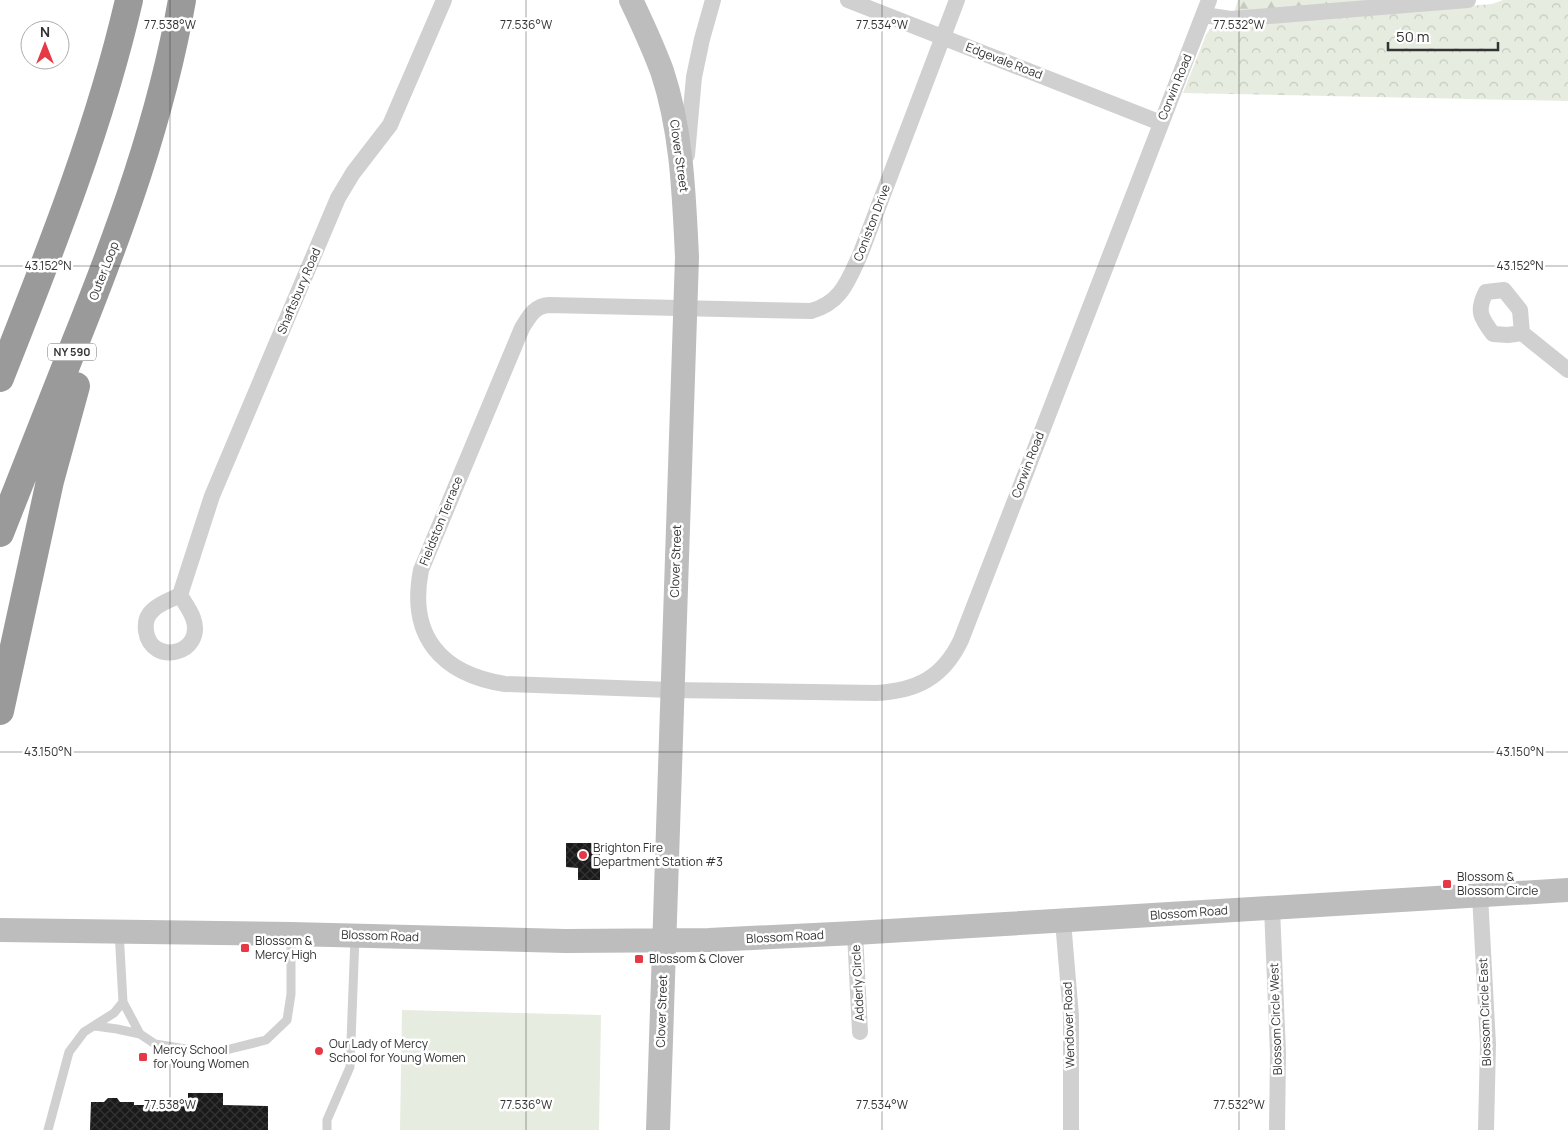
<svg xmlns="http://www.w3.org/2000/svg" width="1568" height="1130" viewBox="0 0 1568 1130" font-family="Manrope,sans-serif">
<defs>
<pattern id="forest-firs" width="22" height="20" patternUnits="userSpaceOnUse" patternTransform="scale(1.25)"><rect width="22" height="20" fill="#e6ecdf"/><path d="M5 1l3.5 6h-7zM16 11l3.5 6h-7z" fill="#c6cbc0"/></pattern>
<pattern id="park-crowns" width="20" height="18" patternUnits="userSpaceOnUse" patternTransform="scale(1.25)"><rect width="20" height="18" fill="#e6ecdf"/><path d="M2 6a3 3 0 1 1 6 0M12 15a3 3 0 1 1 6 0" fill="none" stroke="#c6cbc0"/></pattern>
<pattern id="building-cross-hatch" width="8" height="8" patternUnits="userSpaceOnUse" patternTransform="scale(1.25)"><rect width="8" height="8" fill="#1a1a1a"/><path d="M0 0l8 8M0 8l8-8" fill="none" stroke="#333"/></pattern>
</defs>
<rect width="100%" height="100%" fill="#fff"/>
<path fill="#e6ecdf" d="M402,1010l199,5 -2,115h-199z"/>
<path fill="url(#forest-firs)" d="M1238,0h145l-149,13z"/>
<path fill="url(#park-crowns)" d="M1503,0h65v101l-385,-8 23,-58c8,-14 15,-11 30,-10l256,-21z"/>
<path fill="url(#building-cross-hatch)" d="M566,843h34v37h-22v-12l-12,-1z
M188,1093h35v12l45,1v24h-178l1,-28h13l4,-4h9l3,4h14v3h54z"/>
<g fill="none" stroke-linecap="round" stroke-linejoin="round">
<path stroke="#d0d0d0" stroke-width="9" d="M119,931l4,71 17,32 15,10 37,6 30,1 44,-11 21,-20 4,-26v-59
M95,1026l22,3 23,5
M48,1130l21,-78 15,-20 30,-19 9,-11
M327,1130v-10l23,-53 5,-130"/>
<path stroke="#d0d0d0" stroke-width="16" d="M848,0l313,123
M957,0l-97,255c-12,26 -19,48 -49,56l-262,-6c-15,1 -20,12 -27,23l-101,242c-13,66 20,104 84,114l166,6 205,3c40,-2 67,-15 85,-53l248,-640
M1204,15l27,4 237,-19
M687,155l7,-78 8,-38 11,-39
M1522,333l-2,-23 -16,-20 -18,2c-10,19 -5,26 7,42l15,1 14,-2 46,37
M180,595l32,-99 126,-298 15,-25 37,-48 54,-125
M180,595c4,7 10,15 13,23 13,36 -42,49 -47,13 -1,-8 1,-16 7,-21 7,-7 18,-10 27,-15z
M1480,895l8,149 -2,86
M1272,908l6,145 -1,77
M1063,921l8,95v114
M855,933l5,99"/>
<path stroke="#bdbdbd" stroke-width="24" d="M631,0c11,23 22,47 31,71 20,60 22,124 25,186l-29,873
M0,930l291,4 274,7 144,-1 146,-7 713,-43"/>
<path stroke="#9a9a9a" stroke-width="28" d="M0,378c49,-124 99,-248 129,-378
M0,533c25,-63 50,-126 75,-190 45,-112 86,-224 107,-343
M0,711l50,-230 26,-95"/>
</g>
<path fill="none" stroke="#333" stroke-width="1" stroke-opacity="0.45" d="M170,0v1130M526,0v1130M882,0v1130M1239,0v1130M0,266h1568M0,752h1568"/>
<g fill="#e63946" stroke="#fff" stroke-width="2">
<circle cx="583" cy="855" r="5"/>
<rect x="1442" y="879" width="10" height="10" rx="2.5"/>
<rect x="240" y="943" width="10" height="10" rx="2.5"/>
<rect x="634" y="954" width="10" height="10" rx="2.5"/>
<circle cx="319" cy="1051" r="5"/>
<rect x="138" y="1052" width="10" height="10" rx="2.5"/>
</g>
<g text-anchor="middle" stroke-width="5" stroke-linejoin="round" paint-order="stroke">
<rect fill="#fff" stroke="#707070" stroke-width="1" x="48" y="343.5" width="48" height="17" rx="4"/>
<g font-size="11" font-weight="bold" fill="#333">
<text x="72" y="356">NY 590</text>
</g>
<g font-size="12" fill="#333" stroke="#fff">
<text transform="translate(1004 61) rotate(21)" y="4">Edgevale Road</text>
<text transform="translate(1175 87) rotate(-68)" y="4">Corwin Road</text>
<text transform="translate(679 156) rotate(82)" y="4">Clover Street</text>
<text transform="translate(872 223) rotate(-69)" y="4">Coniston Drive</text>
<text transform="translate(104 271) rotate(-69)" y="4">Outer Loop</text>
<text transform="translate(299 291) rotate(-67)" y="4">Shaftsbury Road</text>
<text transform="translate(1028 465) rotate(-69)" y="4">Corwin Road</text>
<text transform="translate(441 521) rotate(-68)" y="4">Fieldston Terrace</text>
<text transform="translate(676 561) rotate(-88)" y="4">Clover Street</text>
<text transform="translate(1189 913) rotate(-4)" y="4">Blossom Road</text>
<text transform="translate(380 936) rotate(2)" y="4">Blossom Road</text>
<text transform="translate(785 937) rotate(-3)" y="4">Blossom Road</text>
<text transform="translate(858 983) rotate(-93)" y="4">Adderly Circle</text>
<text transform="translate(662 1011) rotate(-88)" y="4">Clover Street</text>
<text transform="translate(1485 1012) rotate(-92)" y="4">Blossom Circle East</text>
<text transform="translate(1276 1019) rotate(-92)" y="4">Blossom Circle West</text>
<text transform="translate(1069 1025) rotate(-92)" y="4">Wendover Road</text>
</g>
<g font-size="12" fill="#333" stroke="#fff" text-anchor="start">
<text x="593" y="852">Brighton Fire<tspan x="593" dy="14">Department Station #3</tspan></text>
<text x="1457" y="881">Blossom &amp;<tspan x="1457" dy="14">Blossom Circle</tspan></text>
<text x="255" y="945">Blossom &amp;<tspan x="255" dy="14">Mercy High</tspan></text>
<text x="649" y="963">Blossom &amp; Clover</text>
<text x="329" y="1048">Our Lady of Mercy<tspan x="329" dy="14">School for Young Women</tspan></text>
<text x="153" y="1054">Mercy School<tspan x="153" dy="14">for Young Women</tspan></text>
</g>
</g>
<g font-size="12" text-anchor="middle" fill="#333" stroke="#fff" stroke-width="5" stroke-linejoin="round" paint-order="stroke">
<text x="170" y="29">77.538°W</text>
<text x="526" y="29">77.536°W</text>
<text x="882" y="29">77.534°W</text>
<text x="1239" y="29">77.532°W</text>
<text x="48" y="270">43.152°N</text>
<text x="1520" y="270">43.152°N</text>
<text x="48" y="756">43.150°N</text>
<text x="1520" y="756">43.150°N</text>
<text x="170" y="1109">77.538°W</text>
<text x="526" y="1109">77.536°W</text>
<text x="882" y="1109">77.534°W</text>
<text x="1239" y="1109">77.532°W</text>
</g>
<g transform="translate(45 45)"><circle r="24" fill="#ffffff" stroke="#adadad"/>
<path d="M0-4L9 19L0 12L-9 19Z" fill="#e63946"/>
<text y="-8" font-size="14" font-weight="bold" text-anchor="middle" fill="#333333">N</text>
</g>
<path d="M1388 42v8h110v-8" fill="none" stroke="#333333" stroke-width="2.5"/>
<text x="1396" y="42" font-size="15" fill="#333333" stroke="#ffffff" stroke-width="4" paint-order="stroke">50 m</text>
</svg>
